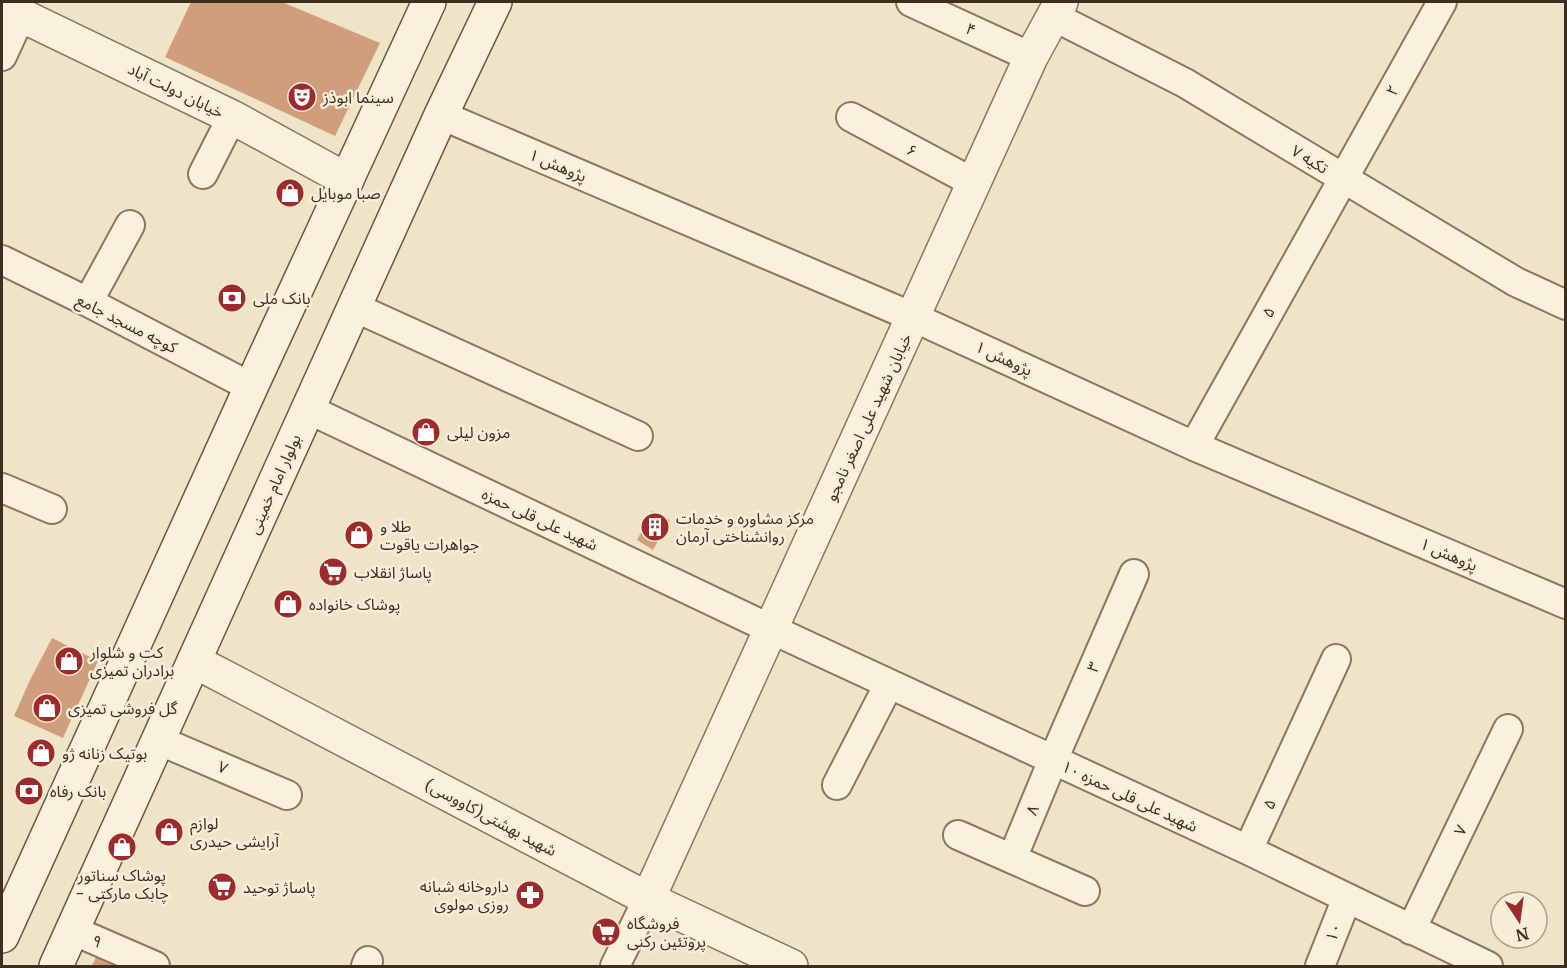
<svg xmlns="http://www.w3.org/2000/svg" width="1567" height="968" viewBox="0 0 1567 968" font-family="Merriweather,'Noto Sans Arabic',serif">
<rect width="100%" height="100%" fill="#f0e4c8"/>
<path fill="#cf9f7d" d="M191,2h91l98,41 -45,93 -170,-79z
M652,511l18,9 -17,30 -16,-10z
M52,638l46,23 -35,77 -49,-22 16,-36z
M160,821l24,10 -7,12 -23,-10z
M96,957l22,9h-26z"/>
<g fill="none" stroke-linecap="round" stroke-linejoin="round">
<g stroke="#8d765c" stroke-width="32">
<path id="minor" d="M911,2l120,55
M1053,16l132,67 331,199 50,23
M2,56l19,-41
M441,115l472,202 281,129 372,158
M851,117l123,66
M203,174l29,-57
M2,260l86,42 163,85
M88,302l42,-77
M354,307l284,129
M308,409l463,220 477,221 240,116
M1194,446l248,-444
M2,488l50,21
M158,740l129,55
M837,785l52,-101
M958,835l127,56
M1248,850l88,-191
M1012,859l41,-99 81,-186
M72,930l83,36
M1411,930l97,-201
M366,966l2,-5
M615,966l33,-67
M1320,966l27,-68"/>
</g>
<g stroke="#8d765c" stroke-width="36">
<path id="tertiary" d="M2,6l230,111 115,63
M194,661l454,238 143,67
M648,899l383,-842 30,-55"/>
</g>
<g stroke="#6f573f" stroke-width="36">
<path id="secondary" d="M2,936l249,-549 178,-385
M56,966l385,-851 54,-113"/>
</g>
<use href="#minor" stroke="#faf1dc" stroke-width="28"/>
<use href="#tertiary" stroke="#faf1dc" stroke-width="33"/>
<use href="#secondary" stroke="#faf1dc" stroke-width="33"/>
</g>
<defs>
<g id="theatre-disc" transform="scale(1.5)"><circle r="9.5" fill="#9e2a2b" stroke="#f7eed8"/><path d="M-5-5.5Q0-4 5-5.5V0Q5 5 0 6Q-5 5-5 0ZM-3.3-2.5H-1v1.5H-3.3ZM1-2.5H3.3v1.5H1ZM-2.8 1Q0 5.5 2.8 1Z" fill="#fff"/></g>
<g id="shop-disc" transform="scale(1.5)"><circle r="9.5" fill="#9e2a2b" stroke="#f7eed8"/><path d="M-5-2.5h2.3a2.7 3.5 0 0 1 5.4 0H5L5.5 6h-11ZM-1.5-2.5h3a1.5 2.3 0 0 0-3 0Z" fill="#fff"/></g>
<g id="bank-disc" transform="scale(1.5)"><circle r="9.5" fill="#9e2a2b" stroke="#f7eed8"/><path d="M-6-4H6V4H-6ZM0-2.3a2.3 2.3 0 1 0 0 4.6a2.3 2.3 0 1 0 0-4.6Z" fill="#fff"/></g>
<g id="building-disc" transform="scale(1.5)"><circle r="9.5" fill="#9e2a2b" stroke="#f7eed8"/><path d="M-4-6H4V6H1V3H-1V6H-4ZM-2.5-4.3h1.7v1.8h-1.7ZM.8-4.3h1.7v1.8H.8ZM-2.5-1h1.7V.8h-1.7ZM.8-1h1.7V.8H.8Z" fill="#fff"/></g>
<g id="supermarket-disc" transform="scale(1.5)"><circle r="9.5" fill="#9e2a2b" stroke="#f7eed8"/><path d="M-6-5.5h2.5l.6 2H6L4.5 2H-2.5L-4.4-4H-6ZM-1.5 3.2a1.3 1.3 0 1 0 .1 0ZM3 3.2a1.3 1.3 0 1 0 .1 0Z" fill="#fff"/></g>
<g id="pharmacy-disc" transform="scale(1.5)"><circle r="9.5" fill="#9e2a2b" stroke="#f7eed8"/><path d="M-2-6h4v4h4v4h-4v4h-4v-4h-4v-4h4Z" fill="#fff"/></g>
</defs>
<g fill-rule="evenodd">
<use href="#theatre-disc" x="302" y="97"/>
<use href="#shop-disc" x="290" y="193"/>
<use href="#bank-disc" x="232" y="298"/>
<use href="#shop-disc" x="426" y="432"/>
<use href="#building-disc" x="655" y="527"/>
<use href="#shop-disc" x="359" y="535"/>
<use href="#supermarket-disc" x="333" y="572"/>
<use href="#shop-disc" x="288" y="604"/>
<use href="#shop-disc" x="69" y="661"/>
<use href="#shop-disc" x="47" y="708"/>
<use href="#shop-disc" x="41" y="753"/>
<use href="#bank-disc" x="29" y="791"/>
<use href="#shop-disc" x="169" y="832"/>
<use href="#shop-disc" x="122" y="847"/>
<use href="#supermarket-disc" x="222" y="887"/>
<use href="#pharmacy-disc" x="530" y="895"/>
<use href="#supermarket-disc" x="606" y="932"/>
</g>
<g text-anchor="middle" stroke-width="5" stroke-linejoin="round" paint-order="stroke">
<g font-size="16" fill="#3d2e20" stroke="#f7eed8">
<text transform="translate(971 29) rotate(25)" y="6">۴</text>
<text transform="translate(176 90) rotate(26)" y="6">خیابان دولت آباد</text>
<text transform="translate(1392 90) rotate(-61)" y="6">۲</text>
<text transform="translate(912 150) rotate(28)" y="6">۶</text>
<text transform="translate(1310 159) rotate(31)" y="6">تکیه ۷</text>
<text transform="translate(558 165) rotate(23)" y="6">پژوهش ۱</text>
<text transform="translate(1268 312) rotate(-61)" y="6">۵</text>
<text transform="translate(127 323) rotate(27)" y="6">کوچه مسجد جامع</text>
<text transform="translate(1004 358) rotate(25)" y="6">پژوهش ۱</text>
<text transform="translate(868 417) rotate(-65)" y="6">خیابان شهید علی اصغر نامجو</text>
<text transform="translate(274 484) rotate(-66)" y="6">بولوار امام خمینی</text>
<text transform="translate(540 519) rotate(25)" y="6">شهید علی قلی حمزه</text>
<text transform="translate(1449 554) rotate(23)" y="6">پژوهش ۱</text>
<text transform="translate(1093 667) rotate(-66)" y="6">۳</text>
<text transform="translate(223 767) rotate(23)" y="6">۷</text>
<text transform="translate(1130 796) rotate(25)" y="6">شهید علی قلی حمزه ۱۰</text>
<text transform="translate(1269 804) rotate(-65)" y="6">۵</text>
<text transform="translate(1032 810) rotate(-68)" y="6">۸</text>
<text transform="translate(491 817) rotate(28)" y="6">شهید بهشتی(کاووسی)</text>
<text transform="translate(1460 830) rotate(-64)" y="6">۷</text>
<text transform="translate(1333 932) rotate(-69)" y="6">۱۰</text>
<text transform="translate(97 941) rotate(24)" y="6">۹</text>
</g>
<g font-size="16" fill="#3d2e20" stroke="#f7eed8" text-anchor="start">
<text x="323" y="103">سینما ابوذز</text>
<text x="311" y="199">صبا موبایل</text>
<text x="253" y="304">بانک ملی</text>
<text x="447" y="438">مزون لیلی</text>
<text x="676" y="524">مرکز مشاوره و خدمات<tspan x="676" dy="18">روانشناختی آرمان</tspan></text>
<text x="380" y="532">طلا و<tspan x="380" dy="18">جواهرات یاقوت</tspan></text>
<text x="354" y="578">پاساژ انقلاب</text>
<text x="309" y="610">پوشاک خانواده</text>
<text x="90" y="658">کت و شلوار<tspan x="90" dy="18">برادران تمیزی</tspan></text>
<text x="68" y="714">گل فروشی تمیزی</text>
<text x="62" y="759">بوتیک زنانه ژو</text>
<text x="50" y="797">بانک رفاه</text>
<text x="190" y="829">لوازم<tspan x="190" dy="18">آرایشی حیدری</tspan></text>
<text x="122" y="881" text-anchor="middle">پوشاک سناتور<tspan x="122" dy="18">- چابک مارکتی</tspan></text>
<text x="509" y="892" text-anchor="end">داروخانه شبانه<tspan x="509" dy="18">روزی مولوی</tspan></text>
<text x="243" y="893">پاساژ توحید</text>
<text x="627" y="929">فروشگاه<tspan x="627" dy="18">پروتئین رکنی</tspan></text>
</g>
</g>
<rect width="1567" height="968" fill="none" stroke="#3d2e20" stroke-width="6"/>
<g transform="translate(1519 920) rotate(167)"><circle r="28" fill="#f7eed8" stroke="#ada18e" stroke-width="1.5"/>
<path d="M0-4.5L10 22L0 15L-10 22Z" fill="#9e2a2b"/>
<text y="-9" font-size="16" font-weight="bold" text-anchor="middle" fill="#3d2e20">N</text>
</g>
</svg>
